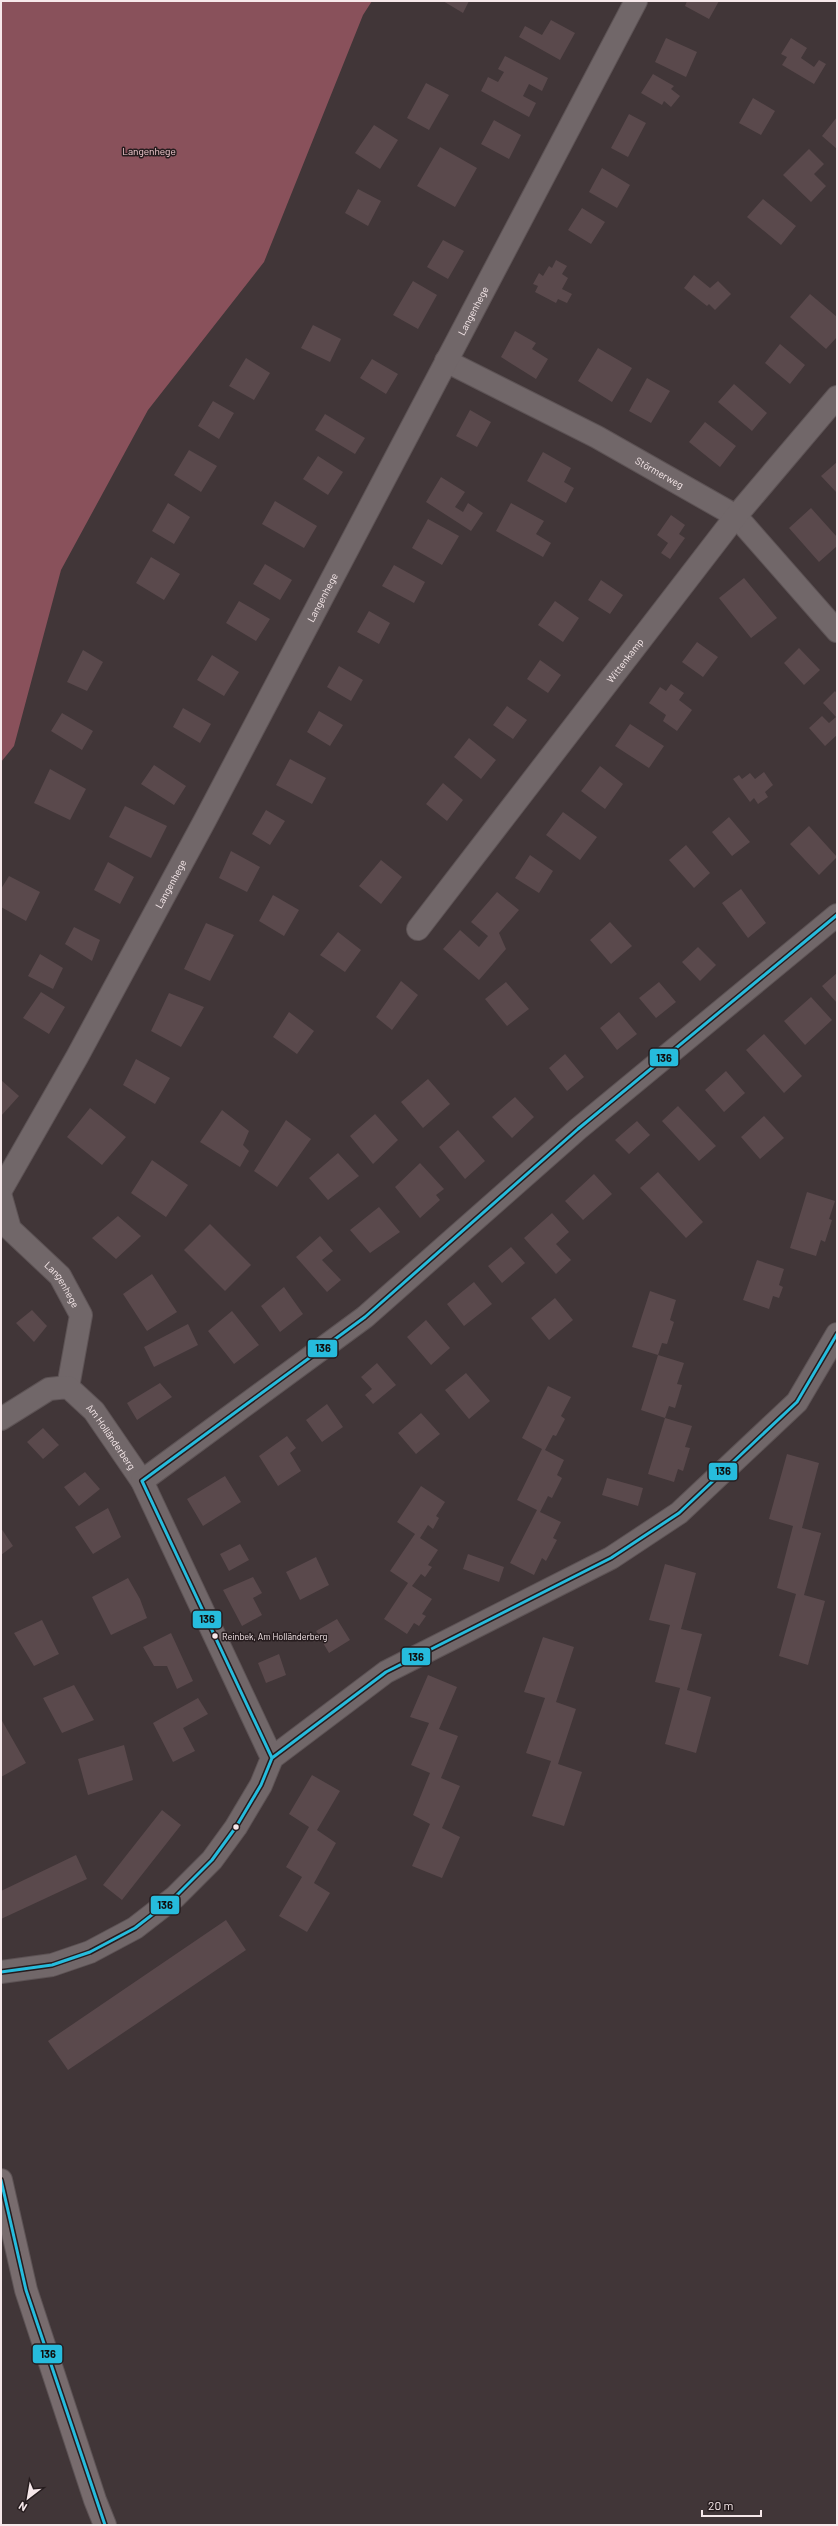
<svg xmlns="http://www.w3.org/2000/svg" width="838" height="2526" viewBox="0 0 838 2526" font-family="Barlow,sans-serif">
<rect width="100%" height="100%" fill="#413638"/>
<path fill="#89515b" d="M1,1h371l-9,14 -99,247 -116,148 -87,160 -47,176 -13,16z"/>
<path fill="#5a494c" d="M443,1h26l-6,12z
M687,1h32l-10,18 -24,-13z
M551,20l24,13 -15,27 -41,-23 6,-11 17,9z
M666,38l31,14 -11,25 -31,-15z
M791,38l16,10 -6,10 13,9 5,-7 7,4 -12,20 -32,-19 5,-8 -6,-3z
M505,56l43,22 -6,13 -13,-7 -6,12 13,7 -7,14 -48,-26 7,-14 10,5 6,-10 -6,-3z
M653,74l21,12 -3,3 9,7 -9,11 -7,-6 -2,4 -21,-12z
M426,83l23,12 -20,35 -22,-12z
M753,98l22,13 -14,24 -22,-12z
M629,114l17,9 -18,34 -17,-9z
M837,117v32l-15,-13z
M494,120l27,15 -12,24 -28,-15z
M374,125l24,15 -18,29 -25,-16z
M440,147l37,21 -22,39 -38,-21z
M809,149l15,15 -10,10 12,12 -15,16 -28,-27z
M602,168l28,17 -13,23 -28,-16z
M358,189l23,12 -13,25 -23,-13z
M763,199l33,27 -15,19 -34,-28z
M582,208l23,14 -14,22 -23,-14z
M443,240l21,11 -16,28 -21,-12z
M556,260l11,6 -5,8 6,4 -6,11 10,5 -5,9 -9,-4 -2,4 -21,-11 3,-6 -5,-2 6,-11 4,3 6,-10 3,2z
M694,275l16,13 8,-7 13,13 -16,16 -6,-6 -2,2 -23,-18z
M413,281l24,14 -19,34 -25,-14z
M810,294l27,23v20l-11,12 -36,-32z
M313,325l28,14 -11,23 -29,-14z
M515,331l21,12 -4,6 16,10 -12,20 -35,-22z
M780,344l25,21 -15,19 -25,-21z
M598,348l34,20 -20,34 -34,-21z
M246,358l24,15 -16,27 -25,-14z
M372,359l26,15 -12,20 -26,-16z
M647,378l23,13 -19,32 -22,-12z
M734,384l33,29 -15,18 -34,-29z
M213,401l21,12 -15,26 -21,-13z
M470,410l21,12 -14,25 -21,-11z
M325,414l40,24 -10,16 -40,-24z
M705,422l31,24 -16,21 -31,-25z
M189,450l28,16 -16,26 -27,-17z
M543,452l28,16 -7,14 10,6 -8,15 -39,-22z
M318,456l25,16 -15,23 -25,-16z
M837,462v31l-16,-17z
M441,477l24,15 -10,15 8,5 5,-9 15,10 -12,18 -45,-29z
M275,501l42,25 -13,22 -42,-24z
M168,503l22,14 -16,27 -22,-13z
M511,503l33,18 -8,13 15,9 -8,14 -47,-26z
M811,508l26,29v9l-18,16 -30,-34z
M671,515l14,10 -6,9 6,4 -15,21 -9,-6 7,-10 -11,-8z
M428,519l31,17 -17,29 -30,-17z
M151,557l29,17 -16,26 -28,-17z
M265,564l27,16 -12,20 -27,-16z
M394,565l31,17 -11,21 -32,-17z
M744,578l33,40 -26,20 -32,-40z
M601,580l22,15 -13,19 -22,-14z
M239,601l31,18 -14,22 -30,-18z
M555,601l24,17 -16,24 -25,-17z
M369,611l21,12 -11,21 -22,-12z
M697,642l21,15 -15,20 -21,-15z
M799,648l21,22 -16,15 -20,-22z
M83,650l20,12 -16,29 -20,-9z
M212,655l27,17 -15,24 -27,-16z
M540,660l21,15 -13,18 -21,-14z
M339,666l24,14 -12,21 -24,-14z
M671,684l13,9 -5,7 13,10 -15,21 -14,-10 3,-6 -17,-12 11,-16 6,4z
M835,691l2,3v41l-12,11 -16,-18 13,-12 7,7 7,-6 -13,-14z
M507,706l20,14 -14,19 -20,-14z
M183,708l28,16 -11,19 -27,-16z
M319,711l24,14 -13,21 -23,-14z
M62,713l31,18 -11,19 -31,-19z
M630,724l34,22 -15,22 -34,-22z
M469,738l27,22 -15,19 -27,-22z
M290,759l36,19 -14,26 -36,-19z
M154,765l32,21 -12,19 -33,-21z
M600,766l23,18 -18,25 -24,-18z
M50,769l36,20 -16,31 -36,-17z
M764,772l9,13 -8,7 3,5 -10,7 -4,-6 -4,4 -17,-23 6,-4 3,4 8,-6 5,6z
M443,783l20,17 -16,21 -21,-17z
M125,806l42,20 -16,32 -42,-21z
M266,810l19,11 -15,24 -18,-11z
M563,812l34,25 -17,23 -34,-25z
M729,817l21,25 -18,14 -20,-24z
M809,826l28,31 -18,18 -29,-31z
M686,845l24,28 -16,15 -25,-28z
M231,851l29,16 -13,25 -28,-14z
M530,855l23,16 -14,22 -24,-15z
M381,860l21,17 -21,27 -22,-18z
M108,862l26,15 -14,27 -26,-14z
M9,876l31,16 -14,29 -25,-14v-18z
M741,889l25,34 -18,15 -26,-35z
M497,892l22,18 -20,23 7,16 -27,31 -36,-31 17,-19 19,17 9,-11 -17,-14z
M273,895l26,15 -15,26 -25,-15z
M610,922l22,24 -21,18 -21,-24z
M206,923l28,12 -24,46 -26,-12z
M74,927l26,13 -8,21 -27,-17z
M338,932l23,18 -16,22 -25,-17z
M698,947l18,18 -16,16 -18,-19z
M40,954l23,14 -10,21 -25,-13z
M837,973v30l-15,-17z
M401,981l17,14 -26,35 -16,-13z
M506,982l23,27 -22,17 -22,-27z
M659,982l17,20 -20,16 -17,-20z
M41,992l24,15 -16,27 -26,-16z
M169,993l35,14 -23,40 -30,-16z
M811,997l21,23 -27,25 -21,-24z
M289,1012l25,19 -17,23 -24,-17z
M619,1012l18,22 -20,16 -17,-22z
M764,1034l38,42 -18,17 -38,-43z
M565,1054l19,23 -17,14 -18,-23z
M136,1059l34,19 -15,26 -32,-19z
M726,1071l19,22 -21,19 -19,-22z
M428,1079l22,25 -27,24 -22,-26z
M1,1080l18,16 -18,20z
M515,1097l19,20 -22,21 -20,-21z
M678,1106l38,40 -17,15 -37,-40z
M90,1108l36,29 -24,28 -35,-28z
M222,1110l27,21 -6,14 6,6 -9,16 -40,-25z
M375,1114l23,26 -25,24 -23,-28z
M764,1116l20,22 -24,21 -19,-22z
M286,1120l25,19 -34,48 -23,-16z
M637,1121l13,14 -21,19 -14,-14z
M458,1130l27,31 -20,18 -26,-32z
M338,1153l21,23 -31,24 -19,-22z
M152,1160l36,25 -22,32 -35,-24z
M420,1163l24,26 -8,6 4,5 -20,18 -25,-31z
M658,1172l45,50 -17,16 -46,-50z
M594,1174l18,20 -29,26 -18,-19z
M807,1192l28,9 -6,18 3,1 -7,22 -4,-2 -5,16 -26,-8z
M379,1207l21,25 -30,21 -20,-23z
M552,1213l17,19 -13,12 15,16 -15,14 -32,-36z
M118,1216l23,20 -25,23 -24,-21z
M210,1224l41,41 -26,26 -41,-41z
M320,1236l13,15 -11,9 19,20 -14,12 -31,-35z
M511,1247l14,16 -23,20 -14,-17z
M757,1260l27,9 -5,16 4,2 -4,11 -6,-2 -4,13 -26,-9z
M152,1274l25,38 -30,19 -24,-37z
M474,1282l18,22 -28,22 -17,-22z
M284,1287l19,27 -23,18 -19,-26z
M650,1291l26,9 -6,20 4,2 -7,22 -5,-1 -4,12 26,8 -7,21 5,1 -7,23 -6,-2 -4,12 -24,-8 17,-55 -26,-8z
M555,1298l18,22 -24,20 -18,-22z
M32,1310l15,16 -13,16 -18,-19z
M232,1311l27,34 -25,19 -26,-33z
M426,1320l24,28 -19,17 -24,-28z
M188,1324l10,21 -44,22 -10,-20z
M377,1363l19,22 -23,19 -8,-9 7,-6 -11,-12z
M466,1373l24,28 -21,18 -24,-29z
M160,1383l12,14 -35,23 -10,-17z
M548,1386l23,11 -10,19 4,3 -9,17 -3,-1 -8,15 19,10 -7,15 5,3 -10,20 -4,-2 -8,16 21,10 -8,16 4,2 -11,21 -4,-3 -8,17 -24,-12 27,-53 -20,-10 25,-51 -20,-11z
M327,1404l16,23 -21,15 -16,-22z
M421,1413l19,21 -24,20 -18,-21z
M665,1418l27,8 -7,21 5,1 -7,23 -5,-2 -4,13 -26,-8z
M43,1428l16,17 -16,14 -16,-17z
M287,1436l9,12 -6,5 11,18 -23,15 -19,-30z
M787,1454l32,9 -17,65 19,5 -17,62 21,6 -17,64 -29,-9 17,-62 -19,-6 16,-62 -24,-7z
M85,1472l15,17 -21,17 -15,-19z
M225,1476l16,26 -38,24 -16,-27z
M607,1478l36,10 -5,18 -36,-11z
M421,1486l24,16 -9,14 3,2 -6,11 -5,-4 -8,13 18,12 -10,15 4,2 -7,10 -4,-3 -9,12 20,13 -10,15 4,2 -7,10 -5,-3 -7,11 -23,-15 24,-36 -18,-12 25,-37 -18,-12z
M108,1508l13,29 -28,17 -18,-27z
M1,1528l12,18 -12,9z
M240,1544l9,16 -20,11 -9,-17z
M468,1554l36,13 -5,15 -36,-13z
M316,1557l13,28 -29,15 -14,-28z
M665,1564l31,9 -15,56 21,5 -15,56 24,7 -15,56 -31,-9 15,-56 -25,-6 15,-57 -21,-5z
M253,1577l9,16 -9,5 9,17 -20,11 -19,-36z
M128,1578l12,21 7,19 -36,17 -19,-38z
M337,1619l13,21 -21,13 -13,-22z
M42,1620l17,34 -25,12 -20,-33z
M171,1633l22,48 -16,8 -10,-23h-13l-11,-19z
M543,1637l31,10 -18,55 20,7 -18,55 24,8 -18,54 -32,-10 19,-55 -25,-8 19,-55 -21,-6z
M279,1654l7,21 -20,8 -8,-20z
M428,1675l29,12 -18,42 19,7 -17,42 19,8 -18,42 18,9 -18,41 -30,-12 18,-42 -17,-9 17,-42 -19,-8 18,-42 -19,-6z
M74,1685l20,35 -32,13 -19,-35z
M198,1698l10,16 -25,14 12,23 -22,11 -20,-39z
M1,1719l25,44 -25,14z
M124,1745l9,35 -45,15 -10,-36z
M312,1775l28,16 -23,39 19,13 -22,40 16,10 -23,39 -28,-16 23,-39 -16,-10 23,-40 -20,-13z
M162,1810l19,15 -59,75 -19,-15z
M76,1855l11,24 -86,40v-28z
M226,1920l20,30 -178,120 -20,-29z"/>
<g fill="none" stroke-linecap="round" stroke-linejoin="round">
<g stroke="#5d5355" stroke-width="24">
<g id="minor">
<path id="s1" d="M446,361l151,76 139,79 101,115"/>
<path id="s2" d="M418,929l318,-413 101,-119"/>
<path id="s3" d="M1,1190l76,-133 127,-235 432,-821"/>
<path id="s4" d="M1,1197l9,32 50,47 21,39 -13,72"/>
<path id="s5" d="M1,1419l48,-30 19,-2 26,24 48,70 130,277"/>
<path d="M142,1481l223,-164 213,-188 259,-214"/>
<path d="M1,1972l51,-7 38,-13 45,-24 40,-31 37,-37 24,-33 25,-42 11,-27 114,-86 225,-114 68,-45 118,-111 40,-68"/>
</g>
</g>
<g stroke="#5d5355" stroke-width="24">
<path id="major" d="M1,2180l25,110 69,210 10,25"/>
</g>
<use href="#minor" stroke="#716769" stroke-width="22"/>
<use href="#major" stroke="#786c6e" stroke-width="22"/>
<g stroke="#261c1e" stroke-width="6">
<path id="bus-1" d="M142,1481l223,-164 213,-188 259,-214
M142,1481l130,277
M1,1972l51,-7 38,-13 45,-24 40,-31 37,-37 24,-33 25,-42 11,-27 114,-86 225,-114 68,-45 118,-111 40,-68
M1,2180l25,110 79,235"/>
</g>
<use href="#bus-1" stroke="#26bcdd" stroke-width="3"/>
</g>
<g fill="#f6e8ea" stroke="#261c1e" stroke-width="1.5">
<circle cx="215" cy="1636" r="3.5"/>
<circle cx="236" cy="1827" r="3.5"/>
</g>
<g text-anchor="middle" stroke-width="3" stroke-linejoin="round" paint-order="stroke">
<g font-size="9" fill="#f6e8ea" stroke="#261c1e" text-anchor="start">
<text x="222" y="1640">Reinbek, Am Holländerberg</text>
</g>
<g font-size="10" fill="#f7cfd4" stroke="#261c1e">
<text x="149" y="155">Langenhege</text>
</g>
<g font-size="10" fill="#f6e8ea" stroke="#261c1e">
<text dy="4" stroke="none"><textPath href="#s3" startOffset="998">Langenhege</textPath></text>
<text dy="4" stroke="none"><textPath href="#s1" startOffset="241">Störmerweg</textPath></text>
<text dy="4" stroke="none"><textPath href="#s3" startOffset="674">Langenhege</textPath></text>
<text dy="4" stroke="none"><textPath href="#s2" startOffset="339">Wittenkamp</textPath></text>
<text dy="4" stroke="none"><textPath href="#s3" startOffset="350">Langenhege</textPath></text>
<text dy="4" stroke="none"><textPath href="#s4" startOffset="110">Langenhege</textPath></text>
<text dy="4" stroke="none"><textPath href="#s5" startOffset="142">Am Holländerberg</textPath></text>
</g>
</g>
<g stroke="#261c1e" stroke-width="1.5">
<rect x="649" y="1048" width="30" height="19" rx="4" fill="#26bcdd"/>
<rect x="307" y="1339" width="31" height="19" rx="4" fill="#26bcdd"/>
<rect x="708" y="1462" width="30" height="19" rx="4" fill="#26bcdd"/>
<rect x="192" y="1610" width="30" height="19" rx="4" fill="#26bcdd"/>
<rect x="401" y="1647" width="30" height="19" rx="4" fill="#26bcdd"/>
<rect x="150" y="1895" width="30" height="20" rx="4" fill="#26bcdd"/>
<rect x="32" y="2344" width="31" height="20" rx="4" fill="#26bcdd"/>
</g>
<g font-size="11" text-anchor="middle" font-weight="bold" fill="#111">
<text x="664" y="1062">136</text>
<text x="323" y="1352">136</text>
<text x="723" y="1475">136</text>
<text x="207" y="1623">136</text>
<text x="416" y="1661">136</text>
<text x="165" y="1909">136</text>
<text x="48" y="2358">136</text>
</g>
<rect width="838" height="2526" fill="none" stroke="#f6e8ea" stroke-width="4"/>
<g transform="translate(28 2498) rotate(211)" stroke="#261c1e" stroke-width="3" paint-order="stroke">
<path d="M0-3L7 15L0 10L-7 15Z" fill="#f6e8ea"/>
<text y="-6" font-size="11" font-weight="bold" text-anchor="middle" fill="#f6e8ea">N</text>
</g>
<path d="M702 2510v6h59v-6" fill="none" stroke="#f6e8ea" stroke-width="2"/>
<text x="708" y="2510" font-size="12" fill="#f6e8ea" stroke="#261c1e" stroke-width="3" paint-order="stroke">20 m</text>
</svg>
